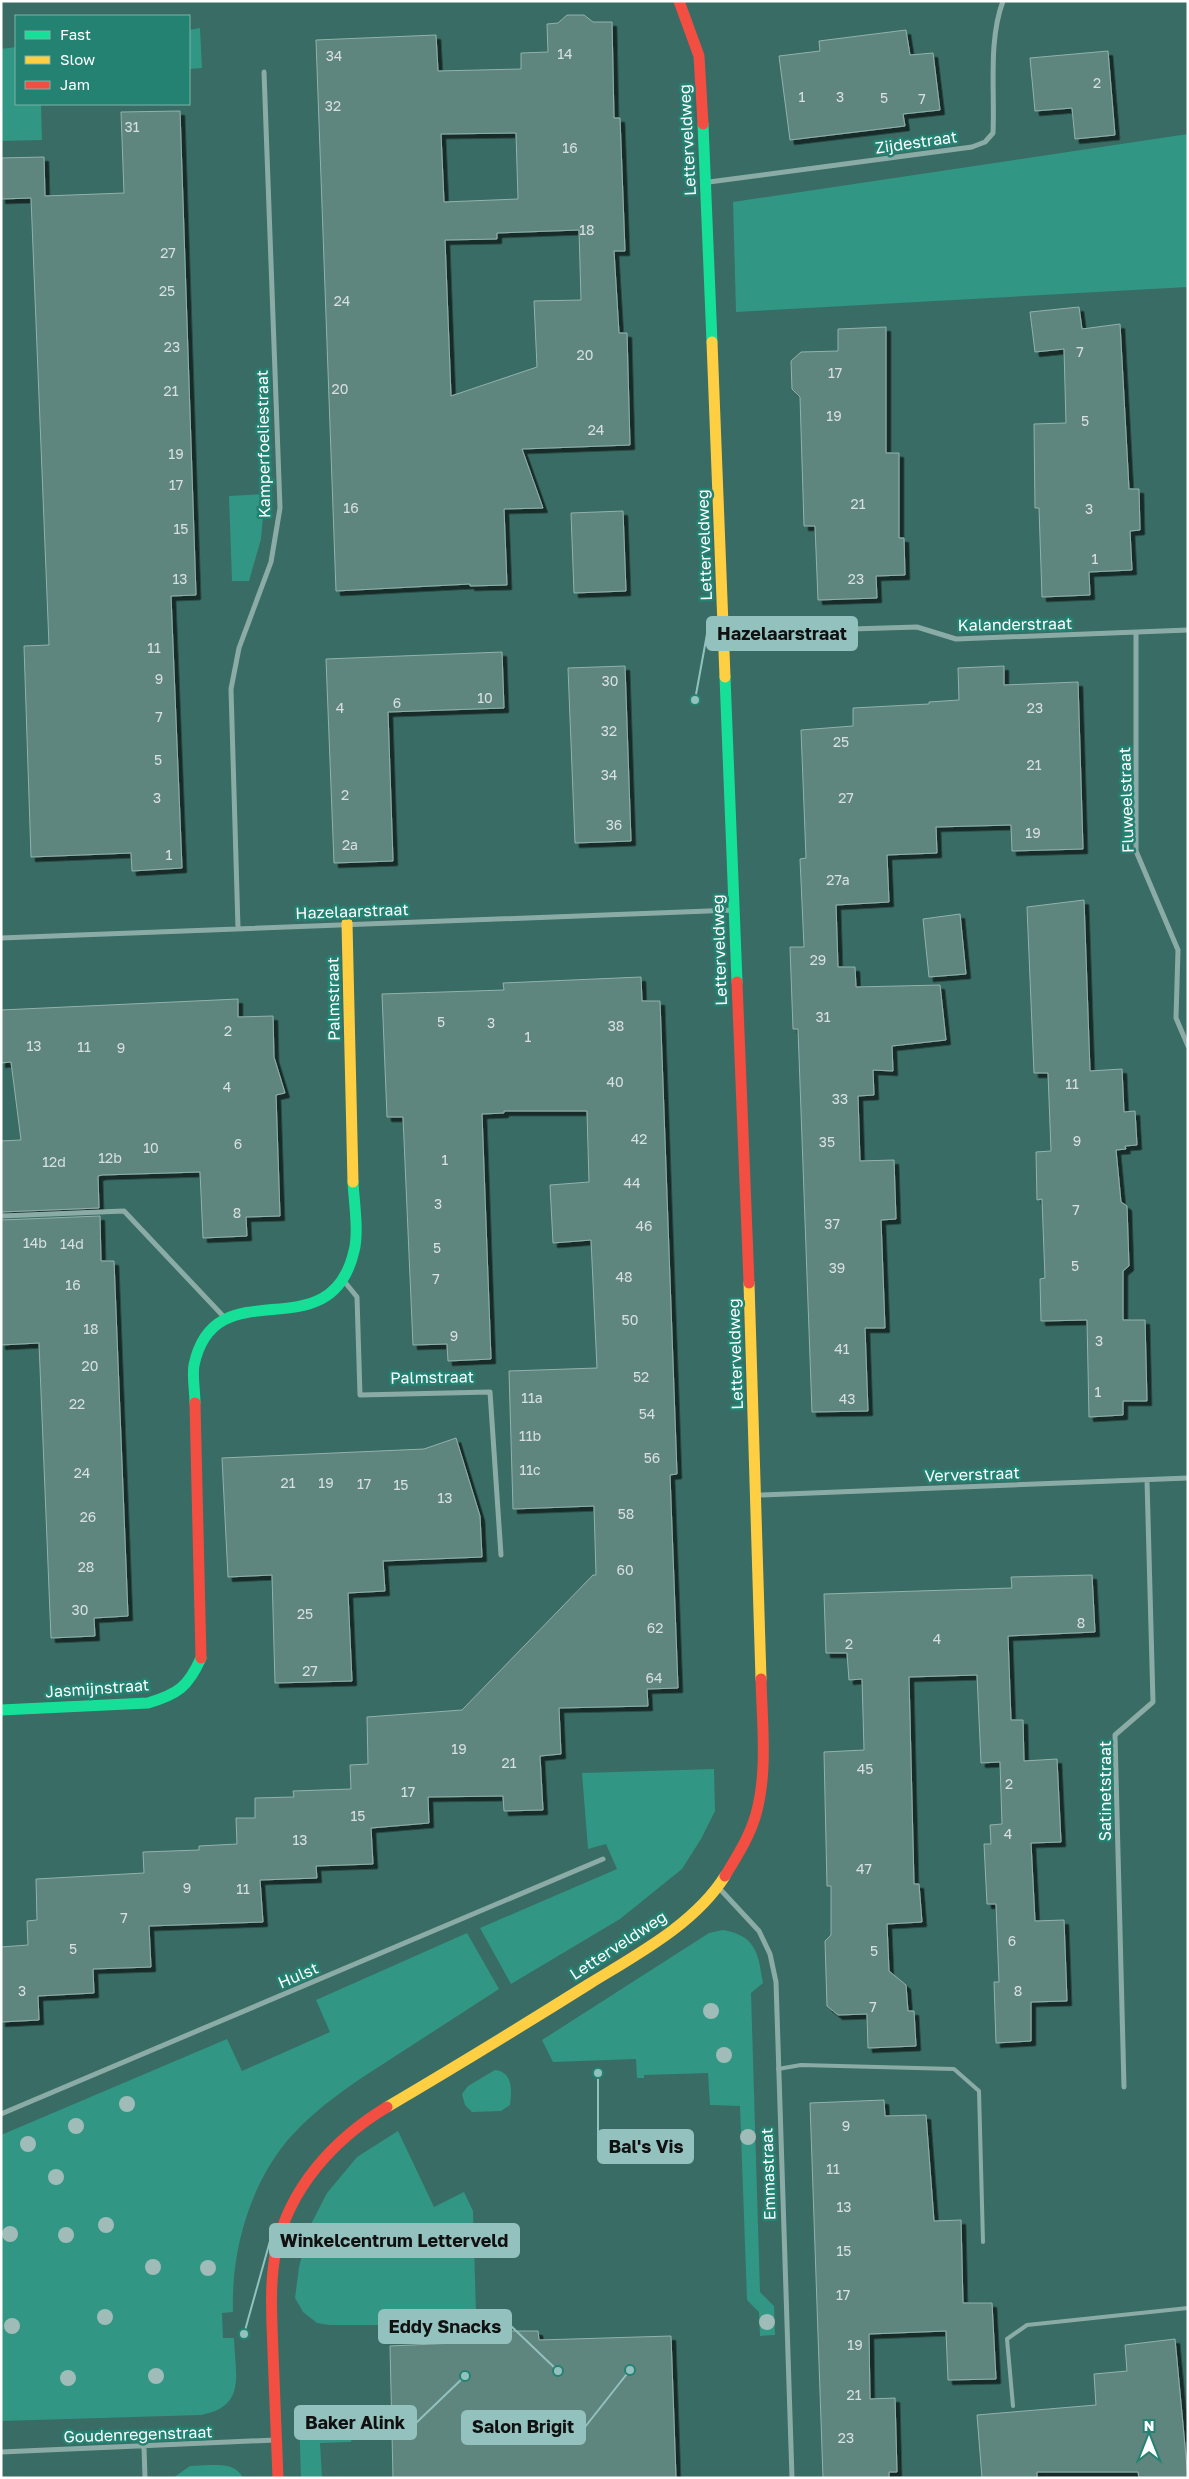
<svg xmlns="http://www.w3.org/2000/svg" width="1189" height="2479" viewBox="0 0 1189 2479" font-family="'Golos Text',sans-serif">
<defs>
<filter id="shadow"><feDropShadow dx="4.5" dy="4.5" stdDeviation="0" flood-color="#0009"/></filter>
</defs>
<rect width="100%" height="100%" fill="#396c64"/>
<path fill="#319683" d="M200,28l2,40 -13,1v-39z
M16,47v57h25l1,36 -41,1v-92z
M1188,134v153l-452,25 -3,-110z
M265,494l-4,45 -12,42h-17l-3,-85z
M714,1769l1,42 -14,28 -19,30 -62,50 -109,65 -31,-56 137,-59 -11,-25 -18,5 -6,-76z
M723,1930c34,6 35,24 40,53l-12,10 9,299 14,14 1,29 -15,1 -1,-24 -12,-12 -7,-194 -30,-1 -2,-32 -64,2v3h-7l-1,-19 -83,3 -11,-22 167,-107z
M467,1933l32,56c-34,22 -68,44 -102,66 -39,25 -79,50 -110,86 -38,46 -56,111 -54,171l-11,1 1,25h11c1,36 13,69 -33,77l-200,6v-286l226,-96 15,32 88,-39 -14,-32z
M495,2070c18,2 17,20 15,35l-9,6 -29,1 -7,-7 -3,-11 6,-8z
M398,2131l36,76 30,-15 9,19 3,101 -87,2v11h-60l-12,-2 -14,-11 -8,-14 4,-31 10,-39 18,-35 30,-36z
M309,2406l5,1 38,31 -1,4 -31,1 2,35h-21l-2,-63 4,-7z
M209,2465c13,0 27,-1 34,13h-70l17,-12z"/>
<path fill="#5e857f" stroke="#93b1ac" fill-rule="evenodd" filter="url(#shadow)" d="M567,15h17l9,7h19l2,96h6l5,133h-11l5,82h8l3,112 -108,4 21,59 -39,1 3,76 -37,1v-2l-134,7 -20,-551 120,-5 2,36 83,-2v-16l27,-1 -1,-28 11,-1zM516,133l2,66 -74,3 -3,-68zM579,230l2,70 -47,1 3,66 -86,29 -6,-156 52,-1v-6z
M906,30l4,25 23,-2 7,57 -37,4 2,12 -115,14 -11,-84 41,-5 -1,-10z
M1108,51l7,84 -40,4 -3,-31 -37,3 -5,-53z
M180,111l16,484 -25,1 11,272 -50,3 -1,-18 -100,4 -7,-211 25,-1 -18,-447 -30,1v-41l43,-1 1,39 79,-3 -3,-81z
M1079,307l3,22 38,-5 9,165h10l1,41 -10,1 2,39 -43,2 1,23 -48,2 -3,-89h-4l-1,-84 32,-1 -2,-74 -29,3 -5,-40z
M886,327v126h13v85h5l1,37 -29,1 1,22 -59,2 -3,-74h-11l-4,-129 -8,-8 -1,-28 10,-9 37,-1v-22z
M623,511l3,80 -52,2 -3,-80z
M502,652l2,56 -116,4 5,149 -59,2 -8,-204z
M625,666l6,175 -56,2 -7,-175z
M1004,666v19l74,-3 5,167 -71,2 -1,-26 -75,2 1,26 -50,2 2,47 -53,3 2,62h17l1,20 84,-2 6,55 -54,6 1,25 -20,-1 1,25 -16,1 2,65 34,-1 2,59 -15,1 4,108h-20l3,83 -56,1 -14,-383h-5l-3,-82h14l-4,-88 6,-1 -5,-128 52,-4v-18l76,-4v-2l30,-2 -1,-32z
M1084,900l6,171 32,-2 2,43 11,-1 2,34 -12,1 1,3 -10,1 5,52 6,4 2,60 -6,5v49h22l2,81h-24v14l-34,2 -2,-97 -46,1 -1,-42 5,-1 -3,-79 -5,1 -1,-48 15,-1 -3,-78h-14l-7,-166z
M960,914l6,60 -37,3 -6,-58z
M641,977l1,24h18l17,473 -7,1 8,213 -31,1 1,17 -89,2 2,46 -21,2 3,54 -39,1 -1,-15 -75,1 1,26 -58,5 2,36 -57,2 1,12 -57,2 3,42 -114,4 2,41 -58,2 1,24 -56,3 1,24 -38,2v-75l27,-2 -1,-24 10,-1 -1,-41 108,-6 -1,-21 56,-2v-4l38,-2 -1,-26h19v-20l39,-1 -1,-6 58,-2 -1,-24 18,-1 -1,-47 95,-7 131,-135h3l-2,-69 -81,3 -4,-138 88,-3 -6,-128 -38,3 -3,-58 39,-3 -2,-71h-83v2l-22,1 9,245 -43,2 -1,-17 -34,1 -10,-228h-16l-5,-123 122,-4 -1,-7z
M238,999v18l35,-1 1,41 11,36 -9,2 4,121 -34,1 1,19 -44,2 -3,-66 -98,3 -4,1 1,32 -98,4v-71l20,-1 -10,-78 -10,1v-53z
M100,1216l1,45h13l14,355 -34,2 1,18 -44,2 -12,-295 -38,2v-125z
M456,1438l24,78 2,41 -99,4 2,30 -37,2 4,88 -77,2 -3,-108 -44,2 -6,-119 202,-9z
M1092,1575l3,57 -87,4 3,84h12l1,41 33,-2 4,83 -30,1 4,78 29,-1 3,81 -36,1v39l-35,2 -2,-61h5l-3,-78h-9l-3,-60h7l-1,-19 12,-1 -2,-62 -19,1 -4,-88 -68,2 5,207h5l3,38 -35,2 2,47 17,14 2,26h6l2,35 -48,2 -1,-34 -29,1 -11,-9 -2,-65 6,-6v-49h-4l-3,-134 40,-2 -2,-71 -13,1 -2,-27h-21l-2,-59 188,-6 -1,-11z
M884,2100l1,16 41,-1 8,106 27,-1 2,83h29l4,76 -48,1 -2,-49 -77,3 1,65 25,-1 2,74h-8v6h-66l-13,-375z
M503,2331h35l1,9 132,-4 5,142h-283l-3,-132 87,-4v-10z
M1175,2339l13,139h-49l-1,-6h-101v6h-55l-5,-63 119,-10 -2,-31 33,-3 -2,-26z"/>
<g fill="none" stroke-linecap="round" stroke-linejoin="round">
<path stroke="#8baca6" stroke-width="4" d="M778,2069l23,-4 153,4 25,22 4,151
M1013,2406l-6,-67 20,-14 161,-17"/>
<path stroke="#8baca6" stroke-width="5" d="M709,182l263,-35 13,-5 8,-9c2,-42 -5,-92 10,-132
M724,633l193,-6 39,12 232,-9
M1136,633v218l42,99 -2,68 12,28
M238,928l-7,-239 8,-41 32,-86 9,-54 -16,-436
M1,938l733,-28
M1,1216l123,-5 100,106
M344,1281l13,16 3,98 130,-3 11,163
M759,1495l429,-17
M719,1888l40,43 11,23 6,28 16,496
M1124,2087l-9,-352 38,-33 -6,-222
M1,2114l602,-255
M144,2447l1,31
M1,2452l274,-12"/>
<path stroke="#16e098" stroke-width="11" d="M703,124l9,218
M725,677l12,305
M195,1403c0,-12 -3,-27 -1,-38 21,-100 136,-10 160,-114 5,-19 0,-49 -1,-69
M1,1710l147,-7c30,-9 40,-16 53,-45"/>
<path stroke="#ffcf43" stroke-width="11" d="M712,342l13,335
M347,923l6,259
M749,1283l12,396
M387,2107c68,-40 135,-81 202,-123 47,-29 106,-60 136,-108"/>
<path stroke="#f24e42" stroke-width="11" d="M679,1l20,55 4,68
M737,982l12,301
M195,1403l6,255
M725,1876c12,-20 25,-40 31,-62 12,-43 6,-91 5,-135
M278,2478c-2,-42 -3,-84 -5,-125 -1,-34 -4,-69 3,-103 13,-62 58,-111 111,-143"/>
</g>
<g fill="#a0bcb8">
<circle cx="711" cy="2011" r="8"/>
<circle cx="724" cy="2055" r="8"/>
<circle cx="127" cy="2104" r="8"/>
<circle cx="76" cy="2126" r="8"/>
<circle cx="748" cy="2137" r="8"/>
<circle cx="28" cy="2144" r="8"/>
<circle cx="56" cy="2177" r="8"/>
<circle cx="106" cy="2225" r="8"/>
<circle cx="10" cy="2234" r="8"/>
<circle cx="66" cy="2235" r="8"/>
<circle cx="153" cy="2267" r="8"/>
<circle cx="208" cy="2268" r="8"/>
<circle cx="105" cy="2317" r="8"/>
<circle cx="767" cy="2322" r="8"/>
<circle cx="12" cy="2326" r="8"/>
<circle cx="156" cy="2376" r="8"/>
<circle cx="68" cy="2378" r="8"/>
</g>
<g text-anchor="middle" stroke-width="5" stroke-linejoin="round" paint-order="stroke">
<g font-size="14" fill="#d7e0df">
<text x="565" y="59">14</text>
<text x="334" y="61">34</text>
<text x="1097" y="88">2</text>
<text x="802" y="102">1</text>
<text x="840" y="102">3</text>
<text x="884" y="103">5</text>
<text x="922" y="104">7</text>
<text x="333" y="111">32</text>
<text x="132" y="132">31</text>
<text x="570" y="153">16</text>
<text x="587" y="235">18</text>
<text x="168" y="258">27</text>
<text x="167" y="296">25</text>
<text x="342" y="306">24</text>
<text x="172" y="352">23</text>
<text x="1080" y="357">7</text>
<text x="585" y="360">20</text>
<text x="835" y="378">17</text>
<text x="340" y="394">20</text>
<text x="171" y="396">21</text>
<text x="834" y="421">19</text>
<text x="1085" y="426">5</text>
<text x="596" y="435">24</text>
<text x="176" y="459">19</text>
<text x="176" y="490">17</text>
<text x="858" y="509">21</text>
<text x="351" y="513">16</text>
<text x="1089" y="514">3</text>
<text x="181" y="534">15</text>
<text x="1095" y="564">1</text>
<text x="180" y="584">13</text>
<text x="856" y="584">23</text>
<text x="154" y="653">11</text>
<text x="159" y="684">9</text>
<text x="610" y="686">30</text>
<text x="485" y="703">10</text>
<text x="397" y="708">6</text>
<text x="340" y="713">4</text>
<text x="1035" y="713">23</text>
<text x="159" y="722">7</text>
<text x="609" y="736">32</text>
<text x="841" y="747">25</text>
<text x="158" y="765">5</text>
<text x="1034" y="770">21</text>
<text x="609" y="780">34</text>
<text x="345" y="800">2</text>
<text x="157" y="803">3</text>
<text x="846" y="803">27</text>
<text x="614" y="830">36</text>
<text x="1033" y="838">19</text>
<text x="350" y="850">2a</text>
<text x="169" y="860">1</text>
<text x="838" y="885">27a</text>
<text x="818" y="965">29</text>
<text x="823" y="1022">31</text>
<text x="441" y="1027">5</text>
<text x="491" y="1028">3</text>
<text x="616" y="1031">38</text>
<text x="228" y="1036">2</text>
<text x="528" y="1042">1</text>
<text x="34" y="1051">13</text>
<text x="84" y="1052">11</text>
<text x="121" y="1053">9</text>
<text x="615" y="1087">40</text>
<text x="1072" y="1089">11</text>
<text x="227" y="1092">4</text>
<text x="840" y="1104">33</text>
<text x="639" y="1144">42</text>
<text x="1077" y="1146">9</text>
<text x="827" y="1147">35</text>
<text x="238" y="1149">6</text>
<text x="151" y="1153">10</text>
<text x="110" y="1163">12b</text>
<text x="445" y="1165">1</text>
<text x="54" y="1167">12d</text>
<text x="632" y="1188">44</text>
<text x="438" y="1209">3</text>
<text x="1076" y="1215">7</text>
<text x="237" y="1218">8</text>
<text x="832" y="1229">37</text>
<text x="644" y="1231">46</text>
<text x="35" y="1248">14b</text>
<text x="72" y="1249">14d</text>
<text x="437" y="1253">5</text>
<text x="1075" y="1271">5</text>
<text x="837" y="1273">39</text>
<text x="624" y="1282">48</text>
<text x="436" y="1284">7</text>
<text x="73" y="1290">16</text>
<text x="630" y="1325">50</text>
<text x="91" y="1334">18</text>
<text x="454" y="1341">9</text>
<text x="1099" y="1346">3</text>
<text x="842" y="1354">41</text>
<text x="90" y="1371">20</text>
<text x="641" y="1382">52</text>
<text x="1098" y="1397">1</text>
<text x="532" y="1403">11a</text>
<text x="847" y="1404">43</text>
<text x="77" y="1409">22</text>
<text x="647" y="1419">54</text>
<text x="530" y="1441">11b</text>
<text x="652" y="1463">56</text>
<text x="530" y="1475">11c</text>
<text x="82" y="1478">24</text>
<text x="288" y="1488">21</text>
<text x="326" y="1488">19</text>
<text x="364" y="1489">17</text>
<text x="401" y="1490">15</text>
<text x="445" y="1503">13</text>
<text x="626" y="1519">58</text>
<text x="88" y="1522">26</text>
<text x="86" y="1572">28</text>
<text x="625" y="1575">60</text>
<text x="80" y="1615">30</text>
<text x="305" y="1619">25</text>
<text x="1081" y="1628">8</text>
<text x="655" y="1633">62</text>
<text x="937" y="1644">4</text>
<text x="849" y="1649">2</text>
<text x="310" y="1676">27</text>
<text x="654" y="1683">64</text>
<text x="459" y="1754">19</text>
<text x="509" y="1768">21</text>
<text x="865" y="1774">45</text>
<text x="1009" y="1789">2</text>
<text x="408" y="1797">17</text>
<text x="358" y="1821">15</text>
<text x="1008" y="1839">4</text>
<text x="300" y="1845">13</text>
<text x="864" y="1874">47</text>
<text x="187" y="1893">9</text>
<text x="243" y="1894">11</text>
<text x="124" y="1923">7</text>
<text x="1012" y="1946">6</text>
<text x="73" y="1954">5</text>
<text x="874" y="1956">5</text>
<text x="22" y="1996">3</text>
<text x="1018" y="1996">8</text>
<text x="873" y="2012">7</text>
<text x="846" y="2131">9</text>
<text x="833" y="2174">11</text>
<text x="844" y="2212">13</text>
<text x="844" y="2256">15</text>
<text x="843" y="2300">17</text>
<text x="855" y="2350">19</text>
<text x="854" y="2400">21</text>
<text x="846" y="2443">23</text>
</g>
<g font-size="16" fill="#fff" stroke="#238272">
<text transform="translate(687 140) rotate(-93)" y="6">Letterveldweg</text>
<text transform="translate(916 142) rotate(-8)" y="6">Zijdestraat</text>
<text transform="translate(263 444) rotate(-91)" y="6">Kamperfoeliestraat</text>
<text transform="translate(704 545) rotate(-92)" y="6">Letterveldweg</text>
<text transform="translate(1015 624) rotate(-1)" y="6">Kalanderstraat</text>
<text transform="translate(1126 800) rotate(-92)" y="6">Fluweelstraat</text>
<text transform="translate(352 911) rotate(-2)" y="6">Hazelaarstraat</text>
<text transform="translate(719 950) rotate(-92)" y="6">Letterveldweg</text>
<text transform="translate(333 999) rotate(-91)" y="6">Palmstraat</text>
<text transform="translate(735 1354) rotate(-92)" y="6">Letterveldweg</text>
<text transform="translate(432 1377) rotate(-1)" y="6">Palmstraat</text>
<text transform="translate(972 1474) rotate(-2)" y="6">Ververstraat</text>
<text transform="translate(97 1688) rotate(-4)" y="6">Jasmijnstraat</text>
<text transform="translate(1105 1791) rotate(-90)" y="6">Satinetstraat</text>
<text transform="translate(618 1945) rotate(-33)" y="6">Letterveldweg</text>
<text transform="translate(298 1975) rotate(-23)" y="6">Hulst</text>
<text transform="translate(768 2174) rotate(-92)" y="6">Emmastraat</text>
<text transform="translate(138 2434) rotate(-2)" y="6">Goudenregenstraat</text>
</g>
</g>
<path fill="none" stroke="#93c1be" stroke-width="2" d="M695 700L707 634M598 2073L598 2147M244 2334L270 2241M558 2371L511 2326M465 2376L416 2423M630 2370L585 2427"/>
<g fill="#93c1be" stroke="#238272" stroke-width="2">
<circle cx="695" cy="700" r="5"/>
<circle cx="598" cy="2073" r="5"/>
<circle cx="244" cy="2334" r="5"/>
<circle cx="558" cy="2371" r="5"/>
<circle cx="465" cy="2376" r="5"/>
<circle cx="630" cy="2370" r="5"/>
</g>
<g fill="#93c1be" stroke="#93c1be" stroke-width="2">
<rect x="707" y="617" width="150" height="33" rx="5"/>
<rect x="598" y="2130" width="95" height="33" rx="5"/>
<rect x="270" y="2224" width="249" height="33" rx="5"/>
<rect x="379" y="2310" width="132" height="33" rx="5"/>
<rect x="295" y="2406" width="121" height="33" rx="5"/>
<rect x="462" y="2411" width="123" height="33" rx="5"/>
</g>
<g font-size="18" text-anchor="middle" font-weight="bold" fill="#111">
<text x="782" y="640">Hazelaarstraat</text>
<text x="646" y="2153">Bal's Vis</text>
<text x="394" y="2247">Winkelcentrum Letterveld</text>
<text x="445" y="2333">Eddy Snacks</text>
<text x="355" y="2429">Baker Alink</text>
<text x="523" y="2433">Salon Brigit</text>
</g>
<rect width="1189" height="2479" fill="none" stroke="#ffffff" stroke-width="5"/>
<rect x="15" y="15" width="175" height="90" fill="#238272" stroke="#7bb4aa"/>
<rect x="25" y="31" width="25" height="8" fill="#16e098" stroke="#7bb4aa"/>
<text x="60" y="40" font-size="15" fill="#ffffff">Fast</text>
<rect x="25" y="56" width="25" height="8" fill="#ffcf43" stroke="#7bb4aa"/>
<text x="60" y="65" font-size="15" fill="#ffffff">Slow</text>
<rect x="25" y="81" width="25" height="8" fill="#f24e42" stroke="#7bb4aa"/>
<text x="60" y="90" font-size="15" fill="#ffffff">Jam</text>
<g transform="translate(1149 2439)" stroke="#238272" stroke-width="4" paint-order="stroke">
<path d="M0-4L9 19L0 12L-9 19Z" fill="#ffffff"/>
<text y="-8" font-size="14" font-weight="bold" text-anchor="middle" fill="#ffffff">N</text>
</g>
</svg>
